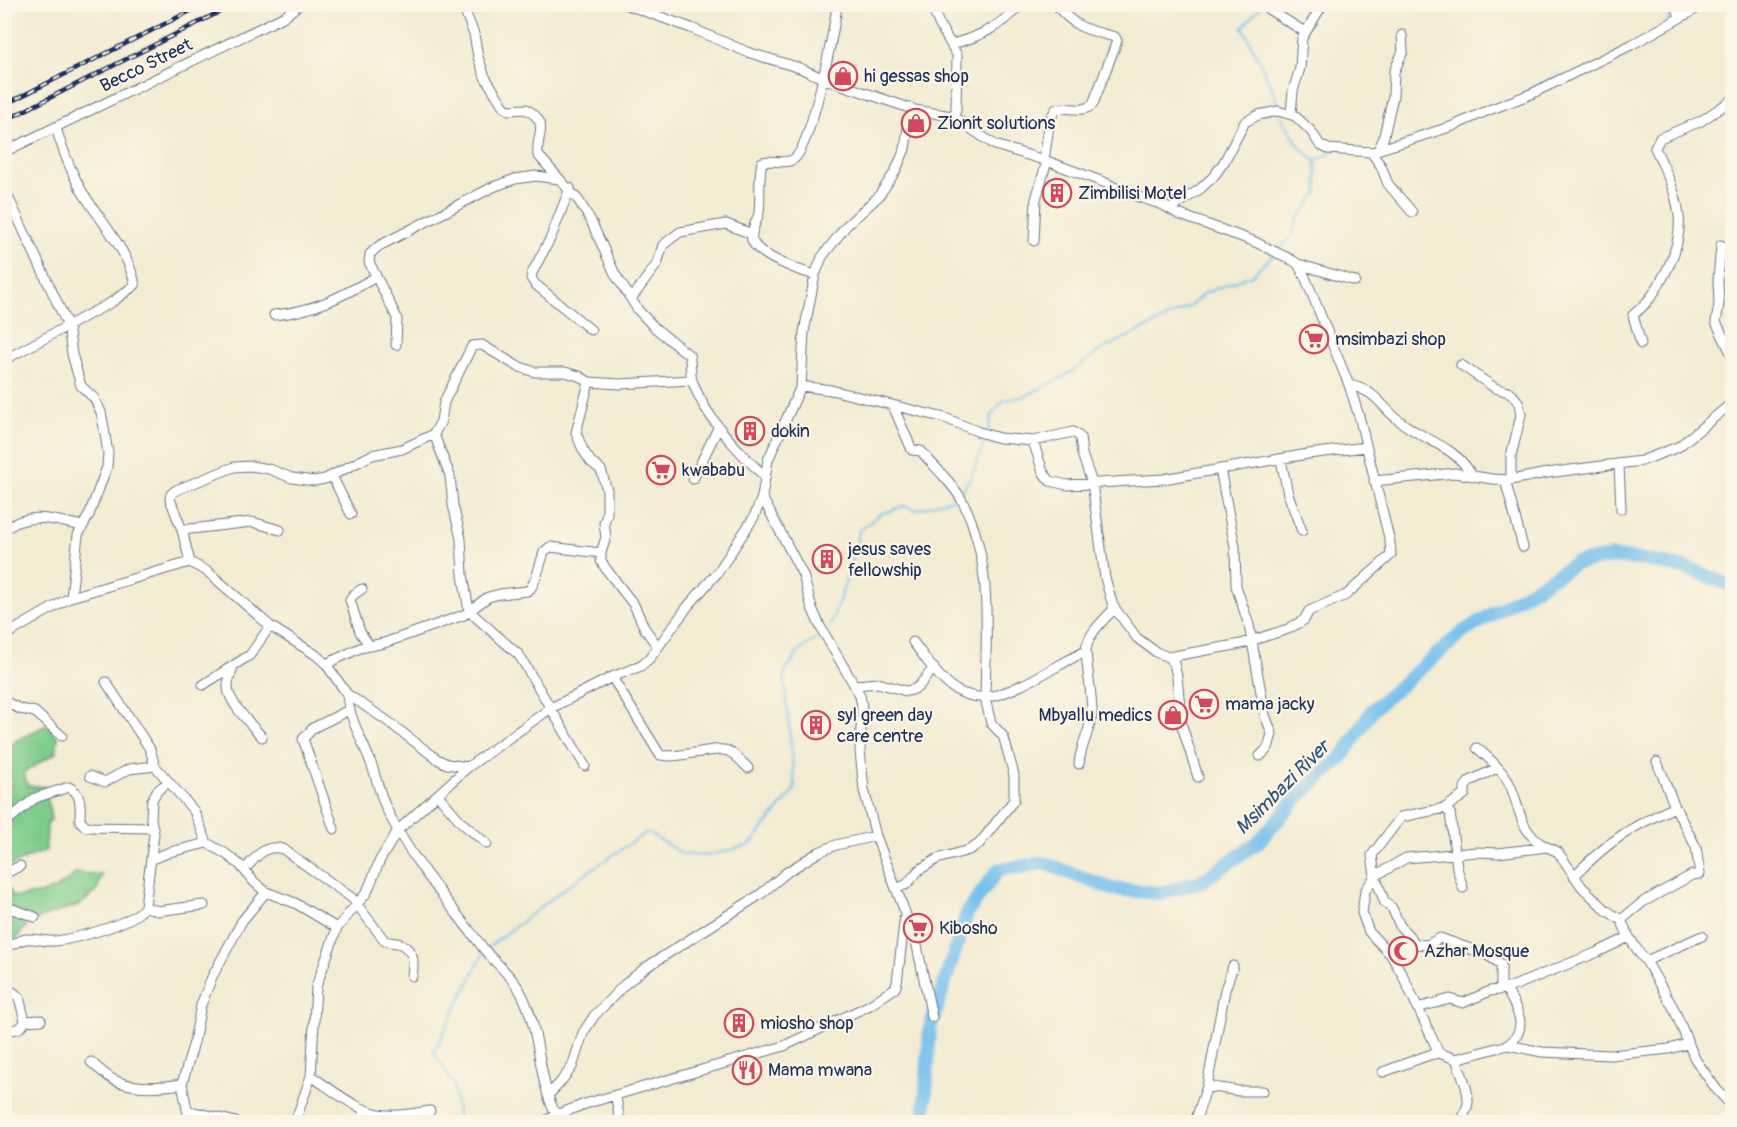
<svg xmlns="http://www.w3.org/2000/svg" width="1737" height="1127" viewBox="0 0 1737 1127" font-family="Pangolin,sans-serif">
<rect width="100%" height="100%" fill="#fcf5e5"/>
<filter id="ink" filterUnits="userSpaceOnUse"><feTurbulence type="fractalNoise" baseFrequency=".0167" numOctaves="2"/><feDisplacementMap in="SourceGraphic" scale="12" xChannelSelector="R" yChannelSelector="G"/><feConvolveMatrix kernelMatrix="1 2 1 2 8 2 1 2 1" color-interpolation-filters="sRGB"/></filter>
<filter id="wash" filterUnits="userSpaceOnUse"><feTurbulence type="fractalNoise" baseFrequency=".008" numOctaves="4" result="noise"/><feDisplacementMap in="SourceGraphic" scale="24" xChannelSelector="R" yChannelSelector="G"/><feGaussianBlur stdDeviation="1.35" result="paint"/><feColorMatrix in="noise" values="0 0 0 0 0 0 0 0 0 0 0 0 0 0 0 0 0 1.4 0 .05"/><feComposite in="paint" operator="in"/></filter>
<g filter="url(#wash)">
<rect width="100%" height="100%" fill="#f3ebd2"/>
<path fill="#7ecc8b" stroke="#4c7e74" stroke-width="1.5" d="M47,725l11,12 -2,16 -32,19 3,13 18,2 6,32 -4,6 -1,25 -41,18v-79l6,-3 -6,-35 12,-11z
M76,873l26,1 -5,16 -16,14 -52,18 -15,20 -9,3 -1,-67 9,19c27,-2 43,-4 63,-24z"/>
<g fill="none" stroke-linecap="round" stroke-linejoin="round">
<path stroke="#74bfed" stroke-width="2" d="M1263,4l-20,23 31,65 4,17
M1666,4l5,8 -3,9
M1523,92l38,-18
M1316,161l16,-9
M1278,250l14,-14 5,-16 21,-28 -2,-31 -15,-13 -21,-33
M988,433l4,-18 12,-15 20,-3 43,-22 34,-25 88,-43 16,-14 47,-18 22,-21
M961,492l10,-15 15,-39
M830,626l18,-51 11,-44 21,-17 25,-8 11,4 42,-13
M486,949l90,-69 71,-48 35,22 24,2 44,-11 45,-56 -11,-115 15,-23 20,-14
M458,1122l-4,-37 -20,-33 49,-98"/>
<path stroke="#74bfed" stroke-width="14" d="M924,1122l6,-94 37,-115 31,-43 46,-7 68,26 48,4 42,-12 55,-38 42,-47 43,-39 31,-48 90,-77 113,-69 36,-6 33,3 45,9 42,17"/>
</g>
</g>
<g filter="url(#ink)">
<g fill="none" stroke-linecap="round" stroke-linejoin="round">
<g stroke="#677187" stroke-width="11">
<path id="minor" d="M462,4l12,30 4,23 7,20 19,30 5,3 17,-1c26,15 9,26 12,46l41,46 12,20 24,53 23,36 17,18 34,27c3,9 0,19 4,28 14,37 43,65 71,93
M625,4l66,24 56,24 53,16 22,10 93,32
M1674,4l7,13
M1268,9l37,23
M952,44c28,-7 49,-18 69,-40
M1291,114l2,-23 7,-23 2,-30 21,-34
M952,116l43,29 52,16 59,22 18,9 39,13 15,9 75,27 39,19 6,4 7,13 44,108 10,31 31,126 1,13 -45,40 -37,16 -5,9 -16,9 -47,15 -73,13
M1378,150l5,-10 10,-44 1,-24 9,-21 -1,-16
M4,152l279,-135 17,-13
M1371,152l10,14 7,18 24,28
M1044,160l6,-41 6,-10c12,-3 27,5 37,-5l24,-63 -2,-4c-31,-8 -38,-8 -60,-33
M4,188l64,138 4,28 9,32 13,12 7,14 3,16 4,25 -1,14 -18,48 -11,20 -7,62
M570,188l-19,49 -19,36 -1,5 4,6 56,46
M1171,209l29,-20 14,-13 10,-14 21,-40 13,-7 20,-4 17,5 16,15 9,14 8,4 43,3 82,-26 36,-16 42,-16 100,-49 74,-41
M1034,241l2,-42 11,-38
M1721,245l-3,35 1,24 -3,18 16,33
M1298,264l57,17
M815,275c-15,-4 -58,-19 -63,-35 -2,-9 5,-19 7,-27 2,-17 -1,-35 3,-51 10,-3 23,3 32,-3 17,-13 41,-130 43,-155
M631,299l26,-35 6,-19 17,-13 46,-8 26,10
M274,315c41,-4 66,-18 102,-38
M1641,344l-8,-29c14,-11 21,-21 29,-36 30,-52 17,-80 -7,-131l5,-10 41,-17 31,-21
M396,345l1,-27 -28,-56 1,-8 9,-8 114,-59 22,-8 21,-3 23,3
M4,360l108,-58 23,-17c-7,-37 -37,-66 -55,-97 -10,-19 -18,-40 -24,-60
M1461,365l34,23 16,5 8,10 2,12 -10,41v24
M589,382l-13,51 7,17 8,12 10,8 6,20v24l-3,9 2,14 -5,16v8l5,8 28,36 11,24 13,18
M1349,385c29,6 30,21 52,37 24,19 54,24 70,52
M801,386l30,4 114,28 34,14 20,6 34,3 40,-9 7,5 2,17 10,29 13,95 8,28 24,32 19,14 12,5 6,6 3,14 5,49 16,51
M893,406l19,44 9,1c14,17 33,33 43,53 29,59 22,130 21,194l6,25 12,13 2,6 9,33v25l-35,44 -10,6 -32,9 -18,11 -12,14 -11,5
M434,434l16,42 3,29 8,34 2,36 6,36 50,44 66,111
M1033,441l10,31 7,9 17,4 96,-6 145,-25 58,-7
M1281,460l7,34 14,37
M1619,465l2,44
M1220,469l15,78 1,39 13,39 16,90 7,19 -4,14 -8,8
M332,476l19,38
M693,479l25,-51
M1505,480l18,67
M1374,481l81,-8 37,6 19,1 36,-7 94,-12 37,-14 54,-44
M762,497l41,78 9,33 9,20 39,67 2,12 -2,44 4,39 12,46 40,105 16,76
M4,530c25,-20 50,-10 78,-4
M182,530l70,-8 28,8
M190,562l-8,-32 -12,-31 1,-5 5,-4 58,-23 17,-1 18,3 23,9 22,3 11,-2 47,-24 30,-6 32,-15 7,-13 3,-19 28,-56 10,-1 35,21 18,6h30l14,4 10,6 31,2 71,-4
M362,589l-9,6 -3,5 10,32 9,13
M4,636l67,-39 119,-35 18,10 62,54 46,29 10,9 21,30 39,26 51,39 10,5 21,3 83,-59 61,-31 29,-11 9,-8 38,-52 30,-34 36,-55 8,-20 6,-37 33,-74 3,-54 11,-57 7,-18 24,-31 32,-29 17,-25 10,-23 4,-29 6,-10 37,6 4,-5 1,-56 -18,-31 -8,-20
M913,642c11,14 22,32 36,43 9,8 27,14 39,12 27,-4 71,-33 98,-46
M326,664l34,-16 24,-5 80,-28 24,-18 12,-3 27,-3 4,-3 6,-13 7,-23 6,-5 51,6
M233,666c-1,6 -5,13 -5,19 -2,16 24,40 34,52
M612,677l48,78c20,5 58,-11 70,-3 7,4 13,11 18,16
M106,682l44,67 5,17 39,45 13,32 19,11 14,11 14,17 12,10 29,11 42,25
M203,685l47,-30 20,-29
M855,685l23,-2 28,8 6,-1 6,-3 16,-19
M347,694c2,23 13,42 22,64 7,17 10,35 18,52 24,50 63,94 96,138 12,15 26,25 36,41 23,40 17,87 37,126
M4,701l16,8 15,3 27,24
M1477,748c12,10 28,24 34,39 9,23 10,48 36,60
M1079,764c1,-18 12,-34 13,-51 0,-19 -5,-42 -6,-62 2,-18 16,-29 28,-42
M90,776l15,6 24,-13 26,-3
M438,795l24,28 25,21
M1445,808l5,5 7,55 6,20
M7,821l28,-23 34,-11c14,7 11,21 11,34l6,6 67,1
M334,829l-31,-90 10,-11 36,-18
M152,859l18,-7 37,-9
M244,870c12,-12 20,-27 39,-21l69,49 33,43c5,2 11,1 16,3 14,8 13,18 11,32
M4,874l16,-8
M1574,876c35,-35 56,-49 101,-69
M4,906l31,11
M145,906l12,5 47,-6
M1621,920l22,-18 49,-27 8,-1 -4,-27 -21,-40 -18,-45
M4,948c7,-3 15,-8 22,-9 10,-1 19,3 29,2 19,-2 82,-18 90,-35l9,-72 -3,-15 1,-19 5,-9 11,-9
M1646,961l56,-25
M4,992h9l6,5 6,24 16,-1
M1417,1008l33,-9 13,4 27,-12 16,-2 -5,-4v-21l-14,-9 -47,-17 -13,7 -11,-1 -16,-18 -8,-18 -7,-5 -10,-27 -3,-21 29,-38 44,-9 20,-14v-7l5,-6 27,-13
M4,1031c9,-2 18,0 21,-10
M1508,1045c22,-17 9,-36 -2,-56l92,-37 31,-15
M1456,1059l52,-14 34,7 69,3 58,-6 18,-5
M91,1062c7,6 14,13 23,18 18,9 48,7 68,4l12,-42 7,-37 11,-28 30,-56 24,-29
M1383,1072l46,-17 10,-2
M311,1076c22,14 49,38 76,39 14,1 29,-2 43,-4
M182,1084l6,30
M1207,1086l32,5h24
M548,1095l11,-11 13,-17 11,-34 11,-17 30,-31 21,-17 116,-74 26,-22 32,-20 17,-7 40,-9
M616,1097l4,25
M185,1122l3,-8 7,-2 41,10
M295,1122l16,-46 5,-89 21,-59 30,-36 13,-32 18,-30 70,-63
M361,1122l4,-12
M543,1122l13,-7 29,-11 199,-58 86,-41 25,-17 2,-5 8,-68
M1195,1122l12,-36 18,-96 8,-24
M1463,1122c-1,-7 4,-11 5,-19 1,-14 -7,-30 -12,-44l-17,-6 -37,-79 -11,-19 -22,-23 -7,-19 3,-22 10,-15 31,-18 71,-6 21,1 49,-6 11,5 24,35 24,23 15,10 8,17 11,17 6,7 28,48 21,50 22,31 15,16"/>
</g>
<use href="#minor" stroke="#fff" stroke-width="9"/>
<g stroke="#1b2f5e" stroke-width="4.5">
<path id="rail" d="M4,105l200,-101
M4,121l231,-117"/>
</g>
<use href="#rail" stroke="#fcf5e5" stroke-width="2" stroke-dasharray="7" stroke-linecap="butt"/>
</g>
</g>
<defs>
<g id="shop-ring" transform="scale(1.5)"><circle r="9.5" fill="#fcf5e5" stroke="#d1495b" stroke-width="1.5"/><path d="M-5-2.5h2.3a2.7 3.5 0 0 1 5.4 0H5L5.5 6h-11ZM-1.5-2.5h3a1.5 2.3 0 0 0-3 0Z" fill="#d1495b"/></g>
<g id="building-ring" transform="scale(1.5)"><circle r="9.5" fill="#fcf5e5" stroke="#d1495b" stroke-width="1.5"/><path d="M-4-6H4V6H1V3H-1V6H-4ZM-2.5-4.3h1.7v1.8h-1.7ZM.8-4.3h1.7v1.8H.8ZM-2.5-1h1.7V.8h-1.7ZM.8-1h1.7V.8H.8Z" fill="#d1495b"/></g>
<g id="supermarket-ring" transform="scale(1.5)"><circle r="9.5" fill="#fcf5e5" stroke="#d1495b" stroke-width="1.5"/><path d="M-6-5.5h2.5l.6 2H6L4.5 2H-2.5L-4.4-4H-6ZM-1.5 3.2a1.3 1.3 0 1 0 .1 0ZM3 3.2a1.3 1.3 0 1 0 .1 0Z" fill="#d1495b"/></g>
<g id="mosque-ring" transform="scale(1.5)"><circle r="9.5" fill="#fcf5e5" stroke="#d1495b" stroke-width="1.5"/><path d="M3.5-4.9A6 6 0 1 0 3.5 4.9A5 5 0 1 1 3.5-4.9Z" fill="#d1495b"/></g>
<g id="restaurant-ring" transform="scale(1.5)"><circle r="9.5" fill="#fcf5e5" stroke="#d1495b" stroke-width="1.5"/><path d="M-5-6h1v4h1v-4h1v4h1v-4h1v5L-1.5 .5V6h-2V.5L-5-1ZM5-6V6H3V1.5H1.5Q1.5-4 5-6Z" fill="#d1495b"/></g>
</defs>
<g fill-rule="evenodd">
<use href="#shop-ring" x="843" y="76"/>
<use href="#shop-ring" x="916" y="123"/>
<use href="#building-ring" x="1057" y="193"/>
<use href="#supermarket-ring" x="1314" y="339"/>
<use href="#building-ring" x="750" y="431"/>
<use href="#supermarket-ring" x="661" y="470"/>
<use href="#building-ring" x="827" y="559"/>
<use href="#supermarket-ring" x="1204" y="704"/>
<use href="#shop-ring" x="1173" y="715"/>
<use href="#building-ring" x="816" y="725"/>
<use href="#supermarket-ring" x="918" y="928"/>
<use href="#mosque-ring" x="1403" y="951"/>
<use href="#building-ring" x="739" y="1023"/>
<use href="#restaurant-ring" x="747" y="1070"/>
</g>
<g text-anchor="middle" stroke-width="4.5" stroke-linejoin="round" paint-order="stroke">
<g font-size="18" fill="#1b2f5e" stroke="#fcf5e5">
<text transform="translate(146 65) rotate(-26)" y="6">Becco Street</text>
</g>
<g font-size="18" fill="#1b2f5e" stroke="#fcf5e5" text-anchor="start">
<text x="864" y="82">hi gessas shop</text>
<text x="937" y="129">Zionit solutions</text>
<text x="1078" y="199">Zimbilisi Motel</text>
<text x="1335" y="345">msimbazi shop</text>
<text x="771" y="437">dokin</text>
<text x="682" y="476">kwababu</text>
<text x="848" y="555">jesus saves<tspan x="848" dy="21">fellowship</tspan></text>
<text x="1225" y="710">mama jacky</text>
<text x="837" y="721">syl green day<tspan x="837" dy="21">care centre</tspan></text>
<text x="1152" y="721" text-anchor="end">Mbyallu medics</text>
<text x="939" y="934">Kibosho</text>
<text x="1424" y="957">Azhar Mosque</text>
<text x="760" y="1029">miosho shop</text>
<text x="768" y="1076">Mama mwana</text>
</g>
<g font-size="20" font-style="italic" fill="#315382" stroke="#fcf5e5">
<text transform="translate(1282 787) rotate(-45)" y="7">Msimbazi River</text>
</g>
</g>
<rect width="1737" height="1127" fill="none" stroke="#fcf5e5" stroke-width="24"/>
</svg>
